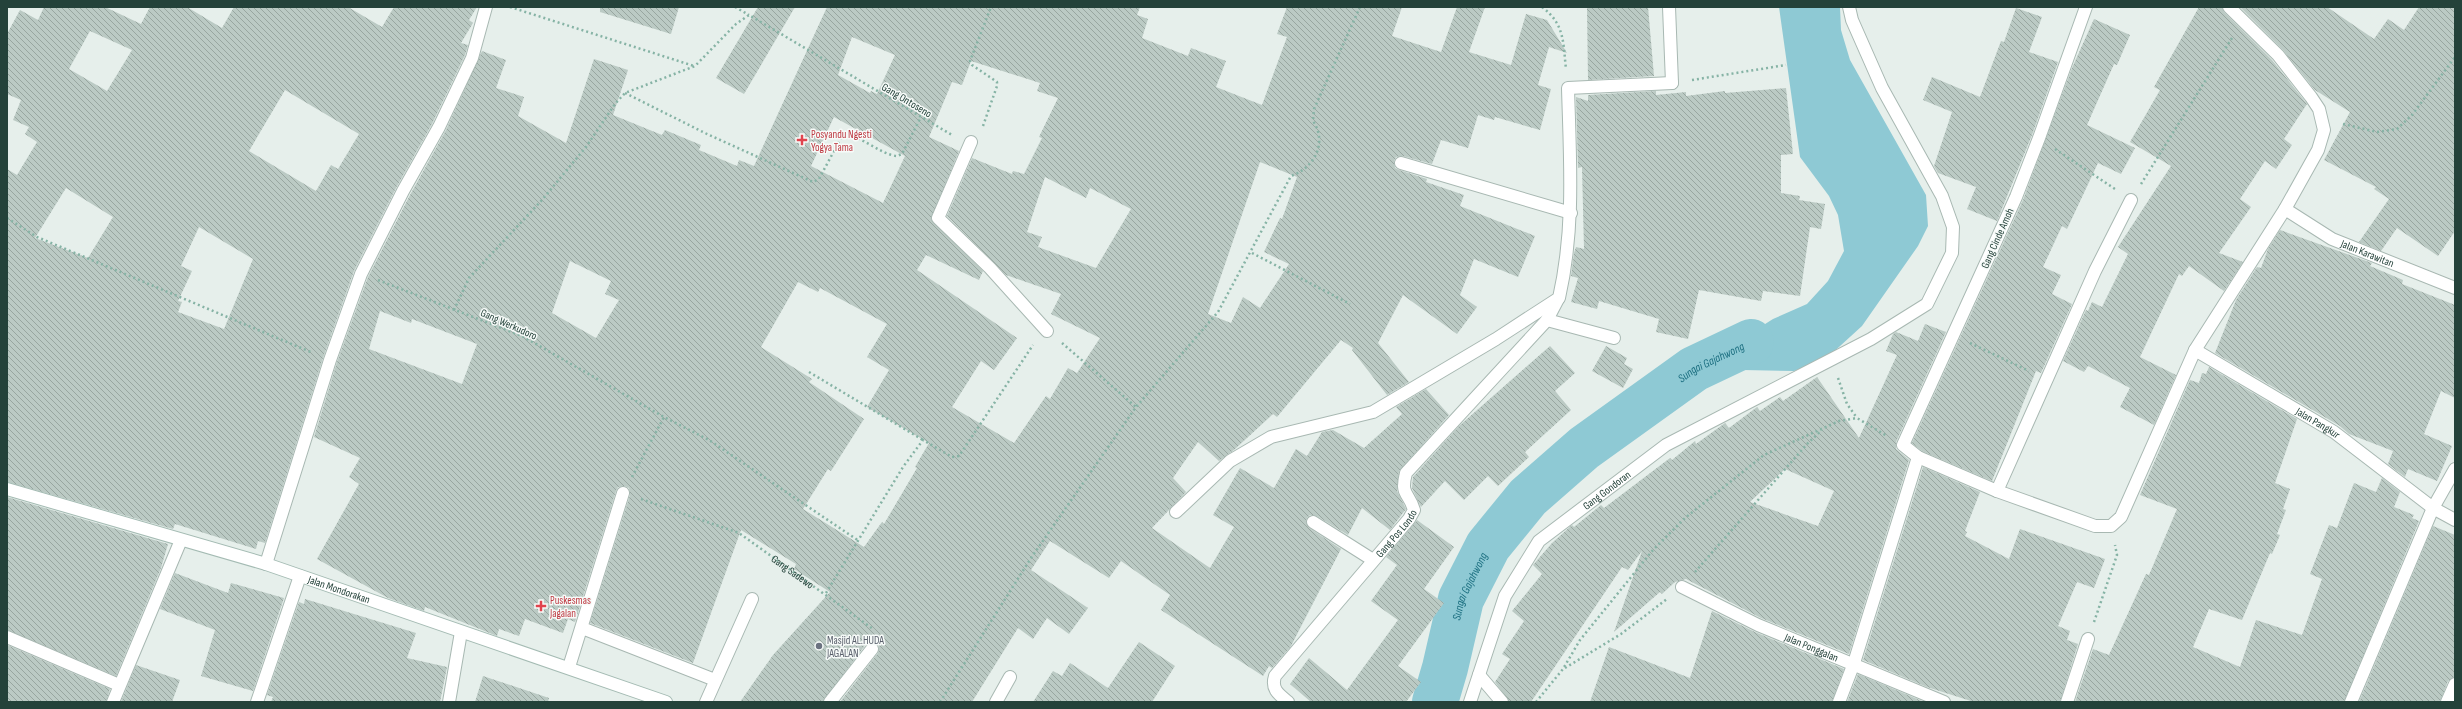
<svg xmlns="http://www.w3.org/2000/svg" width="2462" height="709" viewBox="0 0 2462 709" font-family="'Sofia Sans Condensed',sans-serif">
<defs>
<pattern id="building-back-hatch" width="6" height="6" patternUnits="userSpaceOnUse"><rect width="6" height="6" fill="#bbcac4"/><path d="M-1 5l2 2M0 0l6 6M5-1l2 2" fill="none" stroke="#98a6a0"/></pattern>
</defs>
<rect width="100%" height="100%" fill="#e6efeb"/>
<path fill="#8ec9d4" d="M1779,7h61l1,23 9,30 76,135 2,31 -10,20 -56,80 -34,31 -34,14 -100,-2 79,-50 34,-15 21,-23 16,-30 -6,-36 -9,-19 -29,-39z"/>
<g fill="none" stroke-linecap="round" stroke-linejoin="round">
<path stroke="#8ec9d4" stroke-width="46" id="s1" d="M1435,702l10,-34 16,-69 27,-53 40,-49 56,-49 110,-79 57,-27"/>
</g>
<path fill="url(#building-back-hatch)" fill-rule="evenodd" d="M44,7h61l36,17 9,-17h37l35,21 12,-21h114l34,20 12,-20h83l-8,13 4,3 -12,20 7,2 -3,10 -33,69 -36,64 -42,83 -31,87 -58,185 -7,-2 -2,8 -81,-25 -2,5 -166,-47v-313l10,6 20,-33 -12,-8 4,-7 -16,-7 8,-20 -14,-6v-60l13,-24 18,10zM90,31l42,19 -25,41 -38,-22zM285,90l74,44 -21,35 -7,-4 -15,26 -67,-40zM66,188l47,29 -25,41 -53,-20zM199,227l54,32 -29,70 -46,-17 4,-10 -4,-1 14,-30 -11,-5z
M600,7h79l-8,27 -71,-22z
M758,7h37l-51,87 -28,-16z
M827,7h313l-3,8 11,4 -6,19 46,18 3,-8 35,13 -10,26 46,18 25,-68 -10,-3 10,-27h115l-10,29 49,16 16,-45h28l-16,45 42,13 15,-51 21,6 20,33 -18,-6 -11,38 13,4 -11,41 -45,-13 -1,3 -16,-5 -10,33 -27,-8 -9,24 -29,-8 -7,1 -2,4 1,7 4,2 28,9 -1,3 38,13 -4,11 75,30 -17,41 -44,-18 -14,36 17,12 -20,27 -54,-39 -25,48 31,39 -22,13 -35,-45 1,-2 -12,-8 -64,77 -4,-3 -38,35 -16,12 -21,-19 -25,36 13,14 -34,36 58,40 24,-41 -21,-12 27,-47 34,20 22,-39 11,7 15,-24 11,-2 31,18 38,-34 -6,-7 30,-18 23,26 -50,56 -2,20 9,18 -16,21 -28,-22 -14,27 -31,-19 -7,-1 -3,3 -1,4 3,6 32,21 -50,97 -19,22 -3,-2 -6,10 -102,-66 9,-15 -49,-34 -12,17 -59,-37 -19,29 57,38 -19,26 -22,-16 -14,21 -15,-11 -46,74h-132l38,-49 1,-7 -6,-4 -7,2 -43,58h-83l33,-47 57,-63 -36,-23 2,-5 -55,-34 -48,133 -103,-40 40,-128 -1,-7 -4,-2 -7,1 -2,4 -41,131 -7,-3 -5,14 -38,-14 -6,17 -20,-7 -2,7 -72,-29 -1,4 -36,-13 -71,-39 42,-75 -10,-7 11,-19 -46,-21 23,-75 31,-85 42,-82 36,-65 36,-79 24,9 -10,28 28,9 -6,19 48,27 28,-84 34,11 -15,45 49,20 3,-5 36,15 -2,5 38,16 2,-6 15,6zM852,37l43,18 -18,39 -6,-3 -1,2 -32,-18zM971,61l69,22 -3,8 21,7 -19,39 3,1 -18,36 -11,-3 -1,3 -40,-16 -25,58 59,59 55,19 -10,20 49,24 -23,35 -9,-5 -18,31 -4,-3 -32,47 -62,-36 29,-46 13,9 23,-32 -100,-68 9,-15 53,25 4,-9 -52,-52 28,-68 -30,-14 23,-55 10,3zM834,117l71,39 -22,47 -72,-37zM1260,162l37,15 -15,42 -2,-1 -16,34 25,12 -29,44 -17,-11 -12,26 -23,-9zM1045,177l41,21 4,-10 41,21 -35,59 -58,-21 4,-10 -15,-5zM570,261l41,20 -6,13 14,6 -23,38 -44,-25zM798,282l20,10 2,-4 67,36 -20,33 22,13 -22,37 62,36 -14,24 2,1 -33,56 -2,-2 -18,25 -61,-38 25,-40 3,2 33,-52 -55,-37 3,-3 -51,-32zM380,311l31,12 1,-4 65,25 -15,40 -93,-35z
M1587,7h61l6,69 -66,4z
M2199,7h23l2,5 48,48 35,44 -23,35 8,6 -16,24 -11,-8 -25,38 11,8 -32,46 24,9 -19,29 -35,-25 -7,10 -3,-2 -24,51 -15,32 36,18 -22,50 -34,-18 10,-19 -42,-22 -4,6 -21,-11 23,-51 2,1 4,-9 10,5 26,-53 -10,-7 53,-81 -41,-24 30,-52 -6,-3z
M2240,7h87l47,32 14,-20 16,11 15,-23h36v224l-17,25 -41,-28 -16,23 -22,-9 30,-43 -15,-10 2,-2 -52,-27 26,-48 -35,-22 -32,-40z
M2016,8l26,9 -13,35 29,10 -26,73 -35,86 -30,-12 9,-22 -38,-14 -4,-7 18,-54 -29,-12 9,-23 48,20 21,-56 3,1z
M2094,19l36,16 -13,30 -3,-1 -27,61 48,23 -14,26 -23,-11 -31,66 -5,-3 -19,41 18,8 -9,19 20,10 -31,69 -5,-2 -44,110 -70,-30 -10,-8 111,-243 49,-132z
M1786,88l7,66 -12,1v38l19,3 -1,4 26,4 -4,25 -11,-2 -10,69 -37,-5 -2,10 -62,-11 -11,49 -32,-7 3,-13 -60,-18 -2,8 -26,-7 7,-24 -7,-2 3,-23 2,-6 8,2 -2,-82 -4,1 -2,-71 12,4v-6l68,-4v4l30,-3v4l39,-5v2z
M2280,230l92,33 -2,3 33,14 -1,4 53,21v93l-14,-7 -17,43 28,12 -15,35 -29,-12 -3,8 -17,-13 5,-13 -44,-17 -9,-8 -125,-73 21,-53 21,-33 4,1 7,-19z
M1925,324l21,8 -50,110v7l13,11 -60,194 -88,-36 -75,-39 -11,3 -13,12 -2,-2 -46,40 28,-81 -14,19 -6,-3 -91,135h-22l-14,-20 15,-23 -8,-5 22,-33 -12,-10 30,-37 -9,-9 19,-22 20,-18 2,2 27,-22 3,3 66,-50 2,2 23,-19 1,3 29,-21 4,5 28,-21 3,4 20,-14 3,4 34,-24 42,61 38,-83 -11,-4 7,-17 3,-2 22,9zM1785,469l49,22 -16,35 -68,-24z
M1550,346l25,27 -20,18 16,19 -46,42 4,5 -31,29 -10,-10 -24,24 -19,-19 -24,26 -9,-19 1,-11 46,-51z
M1606,346l21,12 -3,6 9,5 -10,19 -31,-17z
M2209,367l88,52 -22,64 15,6 -7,20 3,1 -9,24 3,1 -8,19 -2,-1 -28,67 -33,-11 -16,38 47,20 16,-47 46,15 20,-56 -12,-5 19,-49 8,3 17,-45 22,9 6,-14 18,14 -6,15 20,8 -2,3 7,3 -75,181h-269l18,-53 16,6 37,-81 3,1 28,-66 -37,-14 50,-115 9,3 3,-10 4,1z
M1923,467l57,25 -15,39 2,1 -2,4 44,23 11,-30 85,30 -11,29 -17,-6 -19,44 12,5 -3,9 11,4 -18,58h-86l-47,-15 -64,-27z
M7,497l161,47 -7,24 -45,108 -109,-46z
M1417,520l37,27 -30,42 20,14 -46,63 23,16 -15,20h-95l-21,-18 19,-26 38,32 51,-70 -27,-19 26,-36 -11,-8z
M2433,526l22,9v142l-7,4 -8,21h-81z
M175,573l53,20 3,-10 53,15 -31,93 -52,-15 14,-46 -55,-21z
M305,599l111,34 -9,25 40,9 -7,35h-169l2,-5 -6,-2 32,-93 5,2z
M1712,611l43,21 89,37 -12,33h-242l19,-55 81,31z
M1139,642l36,24 -23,36h-119l20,-31 9,5 8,-13 38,25z
M7,645l103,44 -4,13h-99z
M136,665l44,15 -8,22h-51z
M1858,674l64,27v1h-75z
M483,676l66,22 -1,4h-73z"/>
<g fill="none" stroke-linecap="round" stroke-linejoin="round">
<g stroke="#a8b8b2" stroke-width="14">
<path id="lane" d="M1669,7l3,76
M971,142l-33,76 52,50 57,63
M582,628l133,52
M569,667l54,-174
M706,702l46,-103"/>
</g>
<g stroke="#a8b8b2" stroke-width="14">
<g id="street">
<path d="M2086,7l-47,131 -23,59 -113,248 15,12 79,34 98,35h16l10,-9 74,-167 90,-141 33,-59 6,-20 -5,-21 -8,-12 -33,-42 -49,-48"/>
<path d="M1401,163l170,50"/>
<path id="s3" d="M2285,209l47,30 123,49"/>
<path d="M1547,320l67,18"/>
<path id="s4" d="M2195,350l139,82 99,76 22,12"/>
<path d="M1997,491l98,-220 36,-71"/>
<path d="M1176,512l54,-51 41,-24 102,-25 123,-73 63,-41c16,-70 11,-138 9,-210l104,-5"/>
<path d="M1313,522l60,38"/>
<path d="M266,564l64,-204 31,-86 42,-83 36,-64 33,-69 14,-51"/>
<path id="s5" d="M1682,587l76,38 186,77"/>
<path d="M7,637l112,48"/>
<path d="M1479,675l23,27"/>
<path d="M113,702l68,-162"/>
<path d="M257,702l43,-126"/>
<path d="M449,702l12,-70"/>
<path d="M830,702l42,-53"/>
<path d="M996,702l14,-25"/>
<path id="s6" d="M1288,702c-10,-8 -17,-13 -13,-26l134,-157 5,-9c-5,-18 -14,-14 -8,-37l141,-153 11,-21"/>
<path id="s7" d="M1470,702l35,-106 34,-55 127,-96 205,-106 56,-35 25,-51 1,-26 -11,-31 -60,-108 -30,-68 -3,-13"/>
<path d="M1839,702l15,-39 64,-206"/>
<path d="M2067,702l21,-63"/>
<path d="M2351,702l82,-194 22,-39"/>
<path d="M2447,702l8,-18"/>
</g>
</g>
<g stroke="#a4bbb3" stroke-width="14">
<g id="secondary">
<path id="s8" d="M7,489l259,75 400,138"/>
</g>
</g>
<g stroke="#86b3a5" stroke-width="2.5" stroke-dasharray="2 3" stroke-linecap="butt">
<path d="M510,7l184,59"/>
<path d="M735,7l14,8"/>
<path d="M1542,7c23,17 21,36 24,62"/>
<path d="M1692,80l94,-15"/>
<path d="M625,93l82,41 106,48 6,-3 23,-43c14,-5 38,19 55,20l5,-2 19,-37"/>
<path d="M2343,124l34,8 20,-3 15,-14 43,-58"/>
<path d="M983,126l14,-40v-4l-25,-17 -2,-4 21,-54"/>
<path d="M2055,149l60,40"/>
<path d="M2141,184l91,-146"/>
<path d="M7,218l30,19 276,116"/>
<path d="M1252,253l98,51"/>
<path d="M378,280l144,56 142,81 45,23 150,101"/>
<path d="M454,310l15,-32 73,-78 44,-53 29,-43 10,-11 70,-27 41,-42 13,-9 203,120"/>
<path d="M1062,343l74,64"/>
<path d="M1970,343l59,28"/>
<path d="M809,372l114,68"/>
<path d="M1838,378l9,26 10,14"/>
<path d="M632,477l32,-60"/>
<path id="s2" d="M641,499l98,34 134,96"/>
<path d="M1695,572l113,-129 14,-13"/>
<path d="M826,593l77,-126 20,-27 29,17 7,-1 74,-111"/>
<path d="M2094,622l23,-67 -2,-10"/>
<path d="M1565,668l56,-34 46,-35"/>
<path d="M940,702l91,-144 105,-151 82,-95 73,-136c23,-8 37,-33 22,-55l1,-12 46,-102"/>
<path d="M1536,702l27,-33 17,-29 73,-90 32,-32 79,-63 75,-34 18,-3 30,18"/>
</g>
<use href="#lane" stroke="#fff" stroke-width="12"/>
<use href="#street" stroke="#fff" stroke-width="12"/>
<use href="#secondary" stroke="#fff" stroke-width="12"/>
</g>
<g fill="#e0444e" stroke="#f7fbf9" stroke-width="1.5">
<path d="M800 134h4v4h4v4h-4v4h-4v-4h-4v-4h4z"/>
<path d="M539 600h4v4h4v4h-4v4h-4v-4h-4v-4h4z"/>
</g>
<circle fill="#6b7280" stroke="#f7fbf9" stroke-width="1.5" cx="819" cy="646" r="4"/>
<g text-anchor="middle" stroke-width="3" stroke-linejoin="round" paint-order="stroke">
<g font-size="11" fill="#24423a" stroke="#f7fbf9">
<text transform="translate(907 100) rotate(31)" y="4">Gang Ontoseno</text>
<text transform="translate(1997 238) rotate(-66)" y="4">Gang Cinde Amoh</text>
<text dy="4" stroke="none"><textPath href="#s3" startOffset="94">Jalan Karawitan</textPath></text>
<text transform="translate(509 324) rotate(24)" y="4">Gang Werkudoro</text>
<text dy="4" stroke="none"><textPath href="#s4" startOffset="143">Jalan Pangkur</textPath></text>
<text dy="4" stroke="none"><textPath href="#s7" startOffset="261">Gang Gondoran</textPath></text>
<text dy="4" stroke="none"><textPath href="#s6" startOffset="219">Gang Pos Londo</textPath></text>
<text dy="4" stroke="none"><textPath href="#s2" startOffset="170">Gang Sadewo</textPath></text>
<text dy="4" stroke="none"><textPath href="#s8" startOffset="347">Jalan Mondorakan</textPath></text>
<text dy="4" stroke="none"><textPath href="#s5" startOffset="143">Jalan Ponggalan</textPath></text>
</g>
<g font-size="11" fill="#be3a42" stroke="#f7fbf9" text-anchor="start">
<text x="811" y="138">Posyandu Ngesti<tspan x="811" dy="13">Yogya Tama</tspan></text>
<text x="550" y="604">Puskesmas<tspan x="550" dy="13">Jagalan</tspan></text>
</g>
<g font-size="11" fill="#5b616d" stroke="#f7fbf9" text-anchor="start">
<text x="827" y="644">Masjid AL.HUDA<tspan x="827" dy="13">JAGALAN</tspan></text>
</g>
<g font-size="12" font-style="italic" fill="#1c6f80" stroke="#f7fbf9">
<text dy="4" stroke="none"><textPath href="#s1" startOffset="457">Sungai Gajahwong</textPath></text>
<text dy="4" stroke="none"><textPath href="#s1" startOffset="121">Sungai Gajahwong</textPath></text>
</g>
</g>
<rect width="2462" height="709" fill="none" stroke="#24423a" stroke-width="16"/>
</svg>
